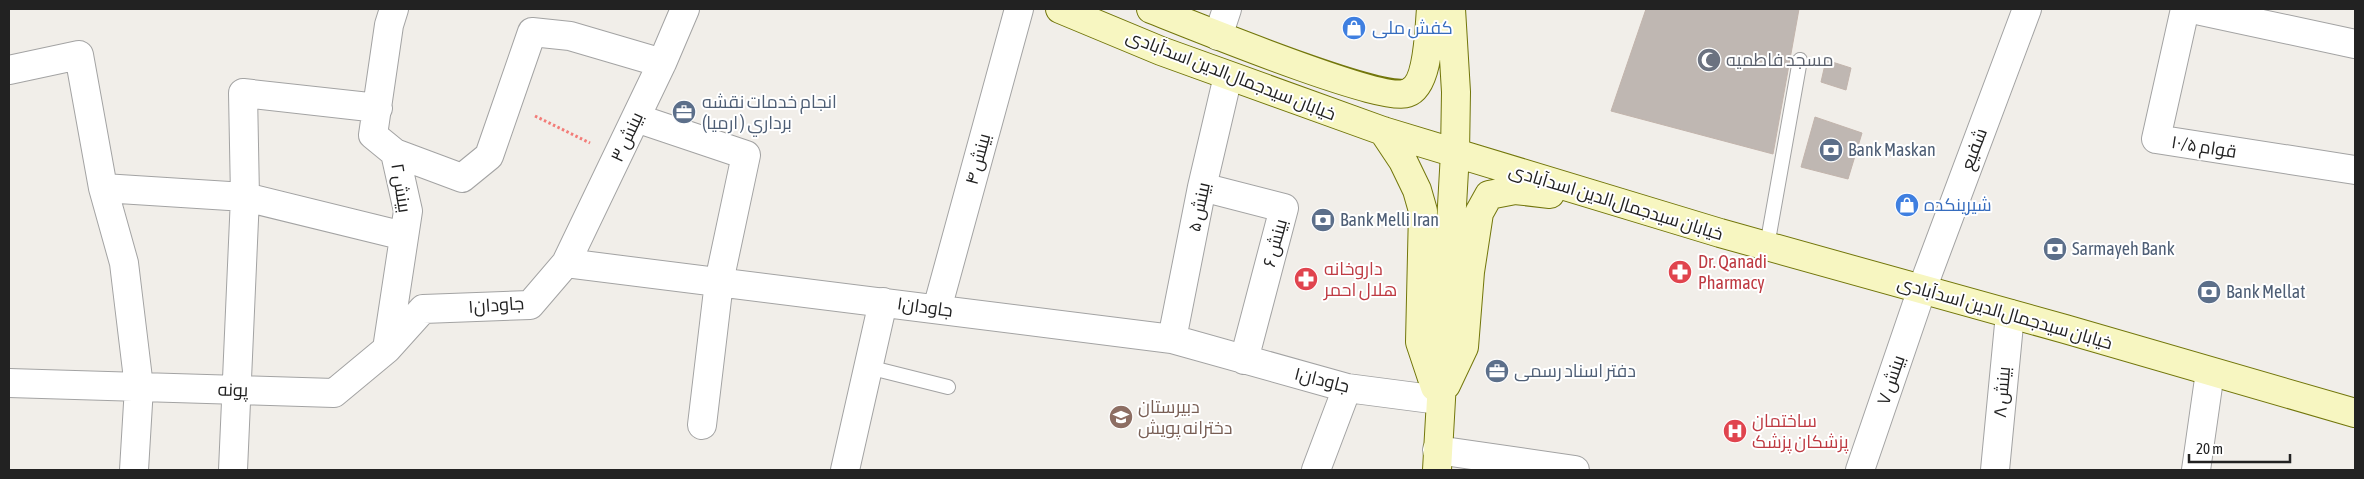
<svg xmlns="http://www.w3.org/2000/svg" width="2364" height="479" viewBox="0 0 2364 479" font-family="'Asap Condensed',Cairo,sans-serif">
<rect width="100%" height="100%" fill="#f1eee9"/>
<path fill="#bfb7b2" stroke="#c2b4ac" d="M1646,9h153l-26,145 -162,-43z
M1826,60l25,8 -5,22 -25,-8z
M1815,117l47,16 -14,46 -47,-12z"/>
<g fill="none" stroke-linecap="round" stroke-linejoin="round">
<g stroke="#a3a3a3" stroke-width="16">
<path id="service" d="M1767,246l33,-186
M868,367l80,20"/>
</g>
<g stroke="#a3a3a3" stroke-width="30">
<path id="minor" d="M2185,9l-29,130 199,31
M2192,9l163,35
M1218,36l9,-27
M9,70l70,-15 24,133 142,9 -2,-104 135,15
M636,118l110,37 -27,127 -17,143
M395,153l67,25 27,-22 43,-124 38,4 92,27
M1202,187l82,21 -40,152
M103,188l21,75 15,124 -5,83
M566,263l96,-200 23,-54
M937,309l82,-300
M1172,339l30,-152 26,-111
M387,349l21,-138 -13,-58 -22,-18 16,-110 5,-16
M9,383l325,10 53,-44 36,-40 107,-4 36,-42 606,76 175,49 92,12
M1437,450l138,20
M233,470l12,-273 159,39
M845,470l38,-168
M1316,470l31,-82
M1860,470l62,-181 105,-280
M1995,470l15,-156
M2196,470l14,-98"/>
</g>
<g stroke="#72760b" stroke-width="30">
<path id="secondary" d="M1060,9l101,42 222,80 337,102 345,96 290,84
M1151,9c36,14 230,94 256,84 22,-7 22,-64 24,-84
M1383,131l20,30 14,29 6,21 -3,131 15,45
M1446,385l18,-38 6,-75 9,-59 10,-18 26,-5 35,4
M1437,470l18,-317 1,-61 -5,-83"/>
</g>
<path stroke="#f37c78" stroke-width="3" stroke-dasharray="2.5 2.5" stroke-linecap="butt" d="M535,116l55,27"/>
<use href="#service" stroke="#fff" stroke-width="14"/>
<use href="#minor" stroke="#fff" stroke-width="28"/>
<use href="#secondary" stroke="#f7f6c1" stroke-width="28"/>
</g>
<defs>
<g id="shop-disc" transform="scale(1.25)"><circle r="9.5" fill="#3f7fe0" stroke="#fff"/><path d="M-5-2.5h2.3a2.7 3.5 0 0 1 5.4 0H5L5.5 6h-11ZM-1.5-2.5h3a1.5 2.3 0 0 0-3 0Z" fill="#fff"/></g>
<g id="mosque-disc" transform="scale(1.25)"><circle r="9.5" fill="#6b7280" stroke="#fff"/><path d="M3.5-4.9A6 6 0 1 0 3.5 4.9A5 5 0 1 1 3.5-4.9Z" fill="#fff"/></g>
<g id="office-disc" transform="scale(1.25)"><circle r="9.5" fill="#5c6f8a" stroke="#fff"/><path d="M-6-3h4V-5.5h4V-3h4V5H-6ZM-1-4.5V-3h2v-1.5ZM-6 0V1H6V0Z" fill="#fff"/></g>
<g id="bank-disc" transform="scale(1.25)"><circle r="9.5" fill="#5c6f8a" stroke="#fff"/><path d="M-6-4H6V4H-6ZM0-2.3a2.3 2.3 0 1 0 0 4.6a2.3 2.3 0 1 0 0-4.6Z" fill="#fff"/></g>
<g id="pharmacy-disc" transform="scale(1.25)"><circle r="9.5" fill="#e0444e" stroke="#fff"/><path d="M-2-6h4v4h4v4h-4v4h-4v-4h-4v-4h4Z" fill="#fff"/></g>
<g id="school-disc" transform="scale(1.25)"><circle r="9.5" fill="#8d6e63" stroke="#fff"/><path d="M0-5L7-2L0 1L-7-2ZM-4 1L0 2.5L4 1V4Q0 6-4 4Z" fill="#fff"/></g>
<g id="hospital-disc" transform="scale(1.25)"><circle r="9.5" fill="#e0444e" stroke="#fff"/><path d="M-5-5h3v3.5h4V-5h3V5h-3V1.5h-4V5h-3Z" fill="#fff"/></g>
</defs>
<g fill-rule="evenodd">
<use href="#shop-disc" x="1354" y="28"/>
<use href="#mosque-disc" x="1709" y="60"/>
<use href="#office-disc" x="684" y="112"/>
<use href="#bank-disc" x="1831" y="150"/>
<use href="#shop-disc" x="1907" y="205"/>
<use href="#bank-disc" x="1323" y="220"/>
<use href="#bank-disc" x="2055" y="249"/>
<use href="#pharmacy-disc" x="1680" y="272"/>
<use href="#pharmacy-disc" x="1306" y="279"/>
<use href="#bank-disc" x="2209" y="292"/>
<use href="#office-disc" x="1497" y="371"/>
<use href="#school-disc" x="1121" y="417"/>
<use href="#hospital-disc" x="1735" y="431"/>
</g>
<g text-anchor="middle" stroke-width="4" stroke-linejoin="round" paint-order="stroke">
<g font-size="18" fill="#366cbe" stroke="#fff" text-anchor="start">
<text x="1372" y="34">کفش ملی</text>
<text x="1924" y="211">شیرینکده</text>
</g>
<g font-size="18" fill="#5b616d" stroke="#fff" text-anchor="start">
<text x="1726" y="66">مسجد فاطمیه</text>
</g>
<g font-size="18" fill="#222" stroke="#fff">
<text transform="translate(1231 75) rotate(21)" y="6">خیابان سیدجمال‌الدین اسدآبادی</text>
<text transform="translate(627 137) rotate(-65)" y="6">بینش ۳</text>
<text transform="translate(2204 147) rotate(9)" y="6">قوام ۱۰/۵</text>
<text transform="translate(1974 149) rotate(-69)" y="6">شفیع</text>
<text transform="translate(978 159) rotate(-75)" y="6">بینش ۴</text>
<text transform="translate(401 188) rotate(81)" y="6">بینش ۲</text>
<text transform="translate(1616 202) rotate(17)" y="6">خیابان سیدجمال‌الدین اسدآبادی</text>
<text transform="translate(1199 207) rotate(-78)" y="6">بینش ۵</text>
<text transform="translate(1275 243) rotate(-75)" y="6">بینش ۶</text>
<text transform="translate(496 305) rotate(-4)" y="6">جاودان۱</text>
<text transform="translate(925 307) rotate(8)" y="6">جاودان۱</text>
<text transform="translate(2005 313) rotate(16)" y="6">خیابان سیدجمال‌الدین اسدآبادی</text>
<text transform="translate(1322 380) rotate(14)" y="6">جاودان۱</text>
<text transform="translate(1891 380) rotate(-71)" y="6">بینش ۷</text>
<text transform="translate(233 390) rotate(2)" y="6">پونه</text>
<text transform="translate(2002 392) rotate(-85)" y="6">بینش ۸</text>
</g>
<g font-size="18" fill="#4e5e75" stroke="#fff" text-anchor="start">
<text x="702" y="108">انجام خدمات نقشه<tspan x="702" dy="21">برداري ( ارميا)</tspan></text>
<text x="1848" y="156">Bank Maskan</text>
<text x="1340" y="226">Bank Melli Iran</text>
<text x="2072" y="255">Sarmayeh Bank</text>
<text x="2226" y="298">Bank Mellat</text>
<text x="1514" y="377">دفتر اسناد رسمی</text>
</g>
<g font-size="18" fill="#be3a42" stroke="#fff" text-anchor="start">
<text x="1698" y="268">Dr. Qanadi<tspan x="1698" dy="21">Pharmacy</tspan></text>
<text x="1324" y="275">داروخانه<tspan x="1324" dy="21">هلال احمر</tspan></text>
<text x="1752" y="427">ساختمان<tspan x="1752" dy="21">پزشکان پزشک</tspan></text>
</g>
<g font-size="18" fill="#785e54" stroke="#fff" text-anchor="start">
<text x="1138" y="413">دبیرستان<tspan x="1138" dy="21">دخترانه پویش</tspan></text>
</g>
</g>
<rect width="2364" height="479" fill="none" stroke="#222222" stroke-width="20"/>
<path d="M2189 454v8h101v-8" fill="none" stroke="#222222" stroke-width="2.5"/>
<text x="2196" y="454" font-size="15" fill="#222222" stroke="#ffffff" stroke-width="4" paint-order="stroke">20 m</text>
</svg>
